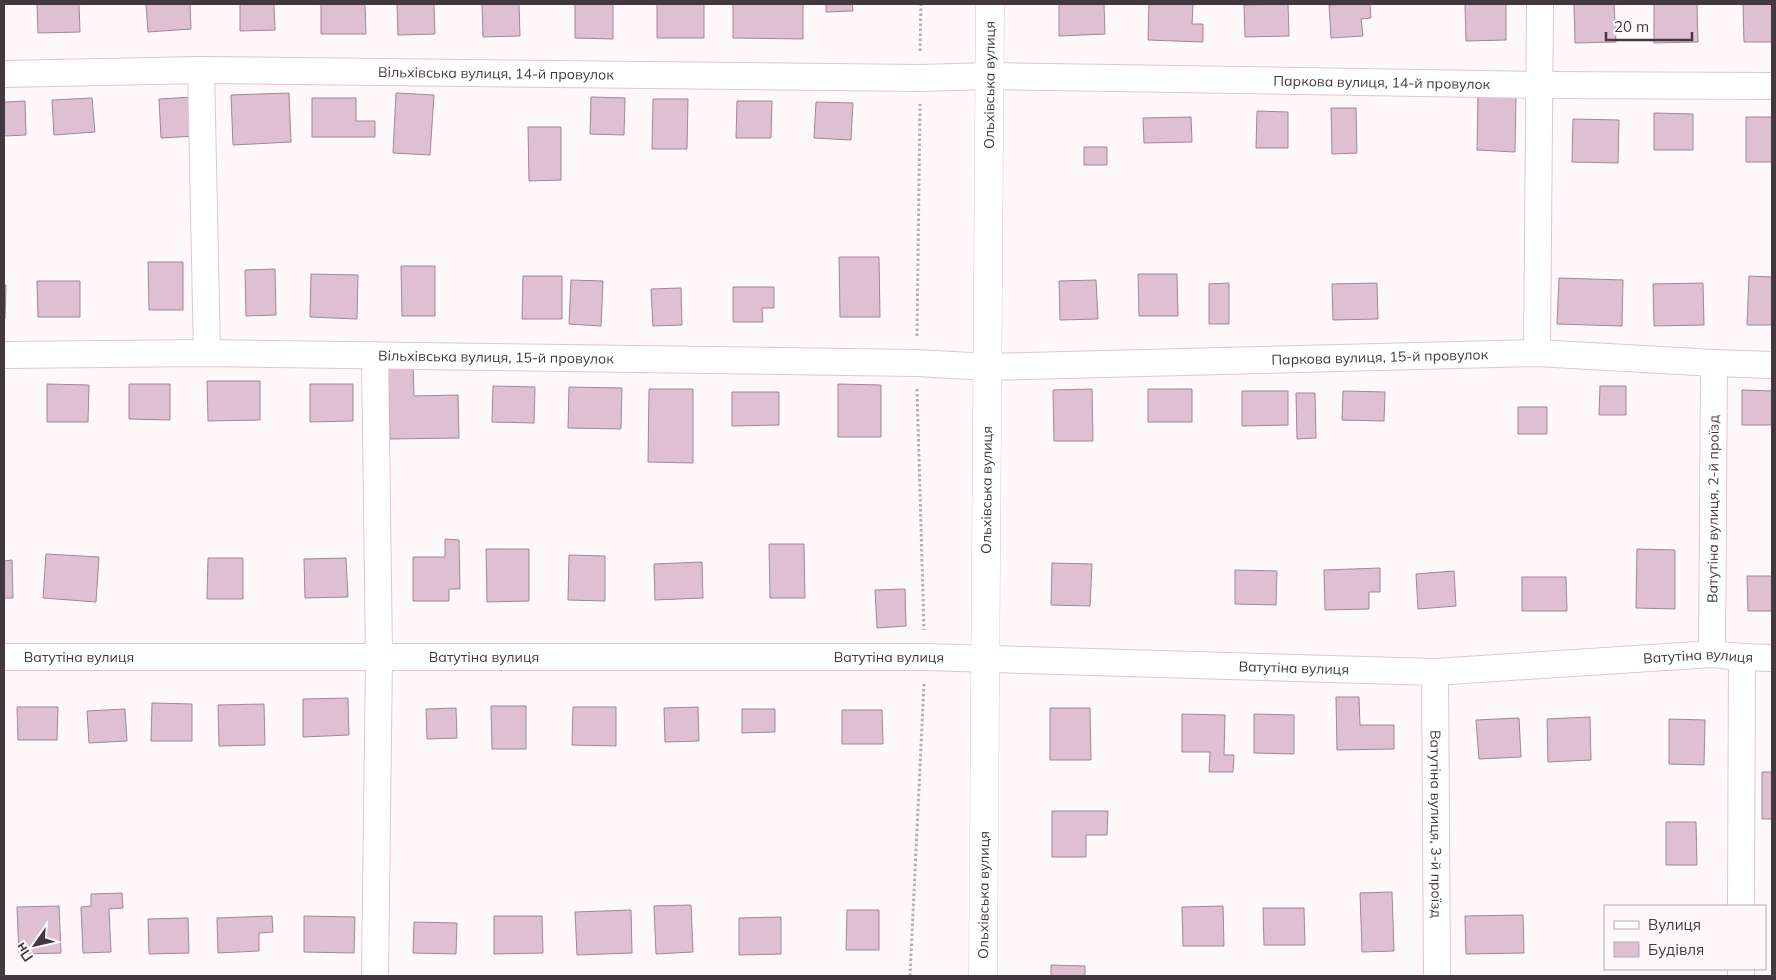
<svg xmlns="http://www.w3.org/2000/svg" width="1776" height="980" viewBox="0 0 1776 980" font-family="Mulish,sans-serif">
<rect width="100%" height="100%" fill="#fef8fb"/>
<path fill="#dec0d0" stroke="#a28695" d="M37,4h42l1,28 -42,1z
M146,4h44l1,25 -43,3z
M240,4h34l1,26 -35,1z
M321,4h44l1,30h-45z
M397,4h37l1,30 -37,1z
M482,4h37l1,32 -37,1z
M575,4h38v35l-38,-1z
M657,4h47v34h-47z
M733,4h70v35l-70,-1z
M826,4h26l1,7 -27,1z
M1059,4h45l1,30 -46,2z
M1149,4h44l-1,20h11v18l-55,-2z
M1288,4l1,32 -44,1 -1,-32z
M1348,4h22l1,14 -10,1 2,17 -32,2 -2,-33z
M1465,4h41v36l-40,1z
M1574,4h40l2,38 -41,1z
M1654,4h43l1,38 -44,1z
M1743,4h29v38h-28z
M289,93l2,49 -58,3 -2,-50z
M396,93l38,2 -4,60 -37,-2z
M1478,95l38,1 -1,56 -38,-2z
M194,97l2,39 -35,2 -2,-39z
M591,97l34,1 -1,37 -34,-1z
M92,98l3,34 -41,3 -2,-35z
M312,98h44v23h19v16h-63z
M653,99h35l-1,50h-35z
M25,101l1,34 -22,1v-34z
M737,101h35l-1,37h-35z
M816,102l37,1 -2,37 -37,-2z
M1331,108h25l1,45 -25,1z
M1257,111l31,1v36h-32z
M1654,113l39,1v36h-39z
M1191,117l1,25 -48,1 -1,-25z
M1746,117h26v45h-26z
M1573,119l46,1 -1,43 -46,-1z
M528,127h33v53l-32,1z
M1084,147h23v18h-23z
M839,257h40l1,60h-40z
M148,262h35v48h-34z
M401,266h34v50h-33z
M275,269l1,46 -30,1 -1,-46z
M311,274l47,1 -1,44 -47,-2z
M1138,274h39l1,42h-39z
M523,276h39v43h-40z
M1749,276l23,1v48h-25z
M1559,278l64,2 -1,46 -65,-2z
M571,280l32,1 -2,45 -32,-2z
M1096,280l2,39 -38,1 -1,-39z
M37,281h43v36h-42z
M1229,283v41h-20v-40z
M1377,283l1,36 -45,1 -1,-36z
M1703,283l1,42 -50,1 -1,-42z
M4,285h2l-1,34h-1z
M733,287h41v21h-12l1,14h-30z
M681,288l1,37 -29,1 -2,-37z
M413,366l1,30 44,-1 1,43 -69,1 -2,-72z
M207,381h53v39l-52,1z
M47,384l42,1 -1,37h-41z
M129,384h41v36l-41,-1z
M310,384h43v37l-43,1z
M838,384l43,1v52h-43z
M493,386l42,1 -1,36 -42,-1z
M1600,386h26v29h-27z
M569,387l53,1 -1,41 -53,-1z
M649,389h44v74l-45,-1z
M1092,389l1,52h-39l-1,-51z
M1148,389h44v33h-44z
M1742,390l30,1v34h-30z
M1242,391h46v34l-46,1z
M1343,391l42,1 -1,29 -42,-1z
M732,392h47v33l-47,1z
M1296,393h19l1,45 -19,1z
M1518,407h29v27h-29z
M445,539l14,1 1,49h-11v12h-36v-44h32z
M769,544h35l1,54h-35z
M486,549h43v52l-42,1z
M1637,549l38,1v59l-39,-1z
M46,554l53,3 -3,45 -53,-4z
M569,555l36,1v45l-37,-1z
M208,558h35v41h-36z
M346,558l2,39 -43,1 -1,-39z
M12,560l1,38h-9v-37z
M702,562l1,36 -48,2 -1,-36z
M1052,563l40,1 -2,42 -39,-1z
M1380,568v24h-11v17l-44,1 -1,-40z
M1235,570l42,1 -1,34 -41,-1z
M1454,571l2,35 -38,3 -2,-35z
M1747,576h25v35h-24z
M1522,577h44l1,34h-45z
M905,589l1,37 -29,2 -2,-38z
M1336,697h23l1,28h34v24l-57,1z
M348,698l1,37 -46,2v-38z
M152,703l40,1v37h-41z
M264,704l1,41 -46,1 -1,-41z
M491,706h35v43h-34z
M17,707h41l-1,33h-39z
M573,707h43v39l-44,-1z
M698,707l1,34 -34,1 -1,-34z
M456,708l1,30 -30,1 -1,-30z
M1050,708h40l1,52h-41z
M125,709l2,32 -38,2 -2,-32z
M742,709h33v23l-33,1z
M842,710h40l1,34h-41z
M1182,714l43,1 -1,40h10l-1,17h-24l1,-20h-28z
M1254,714l40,1v39l-40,-1z
M1590,717l1,43 -43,2 -1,-43z
M1519,718l2,39 -42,2 -3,-39z
M1669,719l36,1 -1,45 -35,-1z
M1762,772h10v47h-10z
M1052,811h56l-1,24h-21v22h-34z
M1666,822h30l1,43h-31z
M1392,892l2,59 -32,1 -2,-59z
M122,893l1,15 -14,1 2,43 -28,1 -2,-46 10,-1v-12z
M691,905l2,47 -37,2 -2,-48z
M59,906l2,47 -42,1 -2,-47z
M1223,906l1,40h-41l-1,-39z
M1263,908h41l1,37h-41z
M631,910l1,43 -55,2 -2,-43z
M847,910h32v40h-33z
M1523,915l1,38 -58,1 -1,-38z
M272,916l1,16 -14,1v18l-41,2 -1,-35z
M304,916l51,1 -1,36 -50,-1z
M494,916h48l1,37 -49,1z
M781,917v37l-42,1v-37z
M188,918l1,35 -40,1 -1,-35z
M414,922l43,1 -1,31 -43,-1z
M1051,965l34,1v10h-34z"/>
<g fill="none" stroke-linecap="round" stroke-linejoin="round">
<g stroke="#e2c4d4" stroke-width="28">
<g id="street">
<path d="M201,70l6,283"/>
<path id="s1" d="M4,74l197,-4 719,8 70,-2 549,9 233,1"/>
<path d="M1537,353l3,-349"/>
<path id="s2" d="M4,355l203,-2 710,10 71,4 549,-14 177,10 58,2"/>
<path id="s3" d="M1712,654l2,-291"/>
<path id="s4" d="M4,657h921l510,15 277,-18 30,3 30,1"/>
<path id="s5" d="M1435,672l2,304"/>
<path d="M1741,906l1,-249"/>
<path d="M375,976l4,-319 -4,-302"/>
<path d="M1741,976v-7"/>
</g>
</g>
<g stroke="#e2c4d4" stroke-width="29">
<g id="secondary">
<path id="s6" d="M983,976l7,-972"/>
</g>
</g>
<path stroke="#b6aeb2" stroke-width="3" stroke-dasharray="2.5 2.5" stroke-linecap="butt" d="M920,51l1,-47
M917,336l3,-232
M917,389l7,241
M910,976l14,-292"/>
<use href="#street" stroke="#fff" stroke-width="26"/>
<use href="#secondary" stroke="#fff" stroke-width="28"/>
</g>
<g text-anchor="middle" stroke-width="4" stroke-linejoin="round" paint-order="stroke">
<g font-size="14" fill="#44383f" stroke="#fef8fb">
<text dy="5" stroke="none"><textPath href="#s1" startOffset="492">Вільхівська вулиця, 14-й провулок</textPath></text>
<text dy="5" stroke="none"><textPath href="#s1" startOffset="1378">Паркова вулиця, 14-й провулок</textPath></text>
<text dy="5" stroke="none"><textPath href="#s6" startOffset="891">Ольхівська вулиця</textPath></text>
<text dy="5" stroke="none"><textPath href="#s2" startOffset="492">Вільхівська вулиця, 15-й провулок</textPath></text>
<text dy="5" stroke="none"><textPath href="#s2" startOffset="1376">Паркова вулиця, 15-й провулок</textPath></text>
<text dy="5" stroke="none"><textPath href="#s6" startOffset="486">Ольхівська вулиця</textPath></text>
<text dy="5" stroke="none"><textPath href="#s3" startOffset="145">Ватутіна вулиця, 2-й проїзд</textPath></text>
<text dy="5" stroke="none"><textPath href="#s4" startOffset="75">Ватутіна вулиця</textPath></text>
<text dy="5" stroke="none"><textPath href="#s4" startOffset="480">Ватутіна вулиця</textPath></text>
<text dy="5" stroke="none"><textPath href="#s4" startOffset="885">Ватутіна вулиця</textPath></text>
<text dy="5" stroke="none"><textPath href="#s4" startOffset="1695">Ватутіна вулиця</textPath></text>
<text dy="5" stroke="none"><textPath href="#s4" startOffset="1290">Ватутіна вулиця</textPath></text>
<text dy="5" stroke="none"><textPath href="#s5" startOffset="152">Ватутіна вулиця, 3-й проїзд</textPath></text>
<text dy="5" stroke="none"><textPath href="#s6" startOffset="81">Ольхівська вулиця</textPath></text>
</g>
</g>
<rect width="1776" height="980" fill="none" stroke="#44383f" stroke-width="10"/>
<rect x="1604" y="905" width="162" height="65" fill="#fef8fb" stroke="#b4abb0"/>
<rect x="1614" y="921" width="25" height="8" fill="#ffffff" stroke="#b4abb0"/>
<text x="1648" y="930" font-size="15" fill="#44383f">Вулиця</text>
<rect x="1614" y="942" width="25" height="15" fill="#dec0d0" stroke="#b4abb0"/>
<text x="1648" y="955" font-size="15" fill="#44383f">Будівля</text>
<g transform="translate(35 945) rotate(236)" stroke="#fef8fb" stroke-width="4" paint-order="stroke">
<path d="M0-4L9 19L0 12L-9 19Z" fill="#44383f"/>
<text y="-8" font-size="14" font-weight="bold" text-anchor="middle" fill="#44383f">Пн</text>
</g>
<path d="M1606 32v8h86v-8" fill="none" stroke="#44383f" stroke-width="2.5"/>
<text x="1614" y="32" font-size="15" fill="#44383f" stroke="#fef8fb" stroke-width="4" paint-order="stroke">20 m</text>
</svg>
